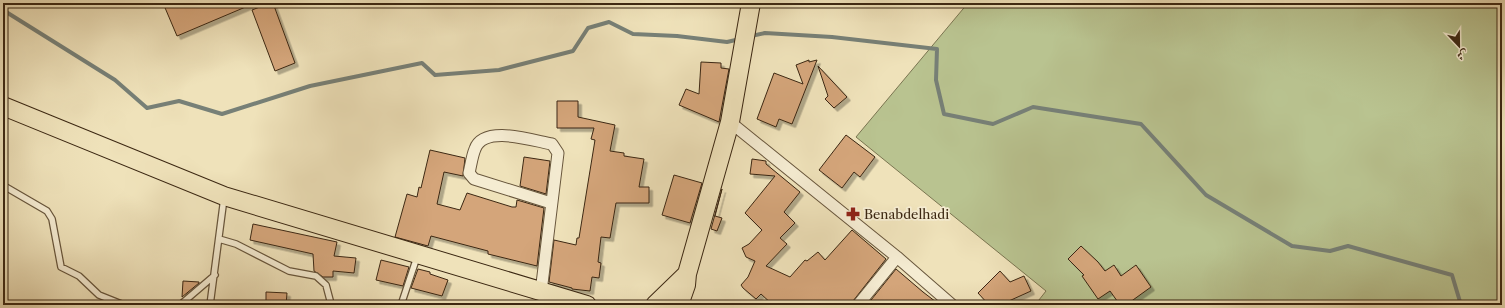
<svg xmlns="http://www.w3.org/2000/svg" width="1505" height="308" viewBox="0 0 1505 308" font-family="'Libre Caslon Text',Amiri,serif">
<defs>
<filter id="shadow"><feDropShadow dx="3.5" dy="3.5" stdDeviation="0" flood-color="#0004"/></filter>
</defs>
<rect width="100%" height="100%" fill="#efe2ba"/>
<filter id="stains"><feTurbulence type="fractalNoise" baseFrequency=".005" numOctaves="4"/><feColorMatrix values="0 0 0 0 .2 0 0 0 0 .09 0 0 0 0 .02 0 0 0 .5 -.17"/></filter>
<radialGradient id="worn" r=".72"><stop offset=".6" stop-color="#630" stop-opacity="0"/><stop offset="1" stop-color="#630" stop-opacity=".3"/></radialGradient>
<path fill="#b9c390" stroke="#7a7551" d="M968,3h534v302h-467l11,-14 -190,-154z"/>
<g fill="none" stroke-linecap="round" stroke-linejoin="round">
<path stroke="#778077" stroke-width="4" d="M3,10l112,70 32,28 32,-7 43,13 88,-28 112,-23 13,12 64,-5 74,-19 15,-23 21,-6 24,12 44,2 50,6 13,-3
M751,36l14,-3 67,4 105,12 -1,31 8,34 49,10 40,-17 108,17 65,71 86,51 38,5 18,-5 104,29 9,30"/>
</g>
<path fill="#d4a57a" stroke="#3b2712" filter="url(#shadow)" d="M163,3h92l-78,33z
M270,3h3l22,60 -20,8 -23,-61z
M809,60v2l8,-2 -25,64 -13,-5 -3,8 -19,-8 17,-46 29,11 -7,-19z
M701,62l20,1v5l8,1 -10,53 -40,-17 7,-16 13,5z
M818,66l29,31 -13,11 -9,-9 3,-3z
M557,101h21v16l37,8 -5,26 14,2v3l20,3 -5,28h10v16h-33l-6,35 -9,-1 -3,25 3,1 -2,15 -7,-1 -2,14 -18,-2v-1l-23,-6 5,-42 22,5 1,-7h2l16,-98 -4,-1 3,-11h-37z
M846,135l29,22 -15,20 -6,-5 -12,16 -23,-18z
M430,150l35,8 -2,18 -19,-4 -7,32 23,6 7,-17 45,14h4l1,-7 27,8 -7,58 -49,-12v-3l-57,-15 -3,10 -33,-9 12,-43 10,3 2,-10 2,1z
M524,157l26,4 -4,33 -26,-8z
M752,159l14,2v3l34,28 -16,20 11,11 -15,15 7,6 -21,22 24,11 15,-17 2,1 11,-9 7,8 27,-30 34,29 -33,42 -2,4h-78l-12,-11 -5,5 -13,-11 -2,-3 7,-8 7,-16 -9,-4 -4,-9 7,-4 13,-14 -17,-17 30,-37 -25,-2z
M674,175l28,8 -12,40 -28,-8z
M722,189l-7,27 7,2 -5,13 -6,-2z
M253,224l84,18 -3,14 22,2 -2,15 -21,-2v6h-10l-9,-6 -1,-17 -63,-14z
M1081,246l17,16 7,9 9,-6 7,11 15,-11 15,22 -25,18h-6l-10,-14 -12,8 -16,-23 2,-1 -16,-16z
M381,260l28,7 -6,19 -27,-6z
M418,269l12,3v2l18,6 -6,16 -31,-8z
M896,269l27,23 17,13h-73z
M1000,271l10,11 14,-6 7,15 -31,14h-11l-11,-12z
M183,281l16,1v1l-17,14z
M266,292l21,1 -1,12h-20z"/>
<g fill="none" stroke-linecap="round" stroke-linejoin="round">
<g stroke="#68563c" stroke-width="8">
<path id="service" d="M4,186l43,25 5,8 9,48 18,9 20,19 25,10
M219,239l17,5 53,27 27,5 10,9 5,19
M180,305l35,-30
M210,305l14,-107
M401,305l16,-48"/>
</g>
<g stroke="#68563c" stroke-width="13">
<path id="minor" d="M730,122l167,135
M541,292l17,-139 -6,-9c-18,-3 -68,-20 -77,5 -3,7 -4,16 -6,24l5,6 77,24
M858,305l39,-48 55,48"/>
</g>
<g stroke="#3b2712" stroke-width="20">
<path id="primary" d="M3,106l221,90 363,109
M655,305l32,-31
M679,305l7,-20 1,-11 43,-152 21,-119"/>
</g>
<use href="#service" stroke="#f5ecd2" stroke-width="5.5"/>
<use href="#minor" stroke="#f5ecd2" stroke-width="11"/>
<use href="#primary" stroke="#efe2ba" stroke-width="18"/>
</g>
<defs>
<g id="pharmacy-bare" transform="scale(1.08)"><path d="M-2-6h4v4h4v4h-4v4h-4v-4h-4v-4h4Z" fill="#8f2418" stroke="#f5ecd2" stroke-width="2.5" paint-order="stroke"/></g>
</defs>
<g fill-rule="evenodd">
<use href="#pharmacy-bare" x="853" y="214"/>
</g>
<g text-anchor="middle" stroke-width="3.5" stroke-linejoin="round" paint-order="stroke">
<g font-size="13" fill="#3b2712" stroke="#f5ecd2" text-anchor="start">
<text x="864" y="219">Benabdelhadi</text>
</g>
</g>
<rect width="1505" height="308" fill="none" stroke="#efe2ba" stroke-width="16"/>
<rect x="4" y="4" width="1497" height="300" fill="none" stroke="#3b2712" stroke-width="2"/>
<rect x="8" y="8" width="1489" height="292" fill="none" stroke="#3b2712"/>
<g transform="translate(1459 46) rotate(158)" stroke="#f5ecd2" stroke-width="3" paint-order="stroke">
<path d="M0-3L7 15L0 10L-7 15Z" fill="#3b2712"/>
<text y="-6" font-size="11" font-weight="bold" text-anchor="middle" fill="#3b2712">ش</text>
</g>
<rect width="100%" height="100%" filter="url(#stains)"/>
<rect width="100%" height="100%" fill="url(#worn)"/>
</svg>
